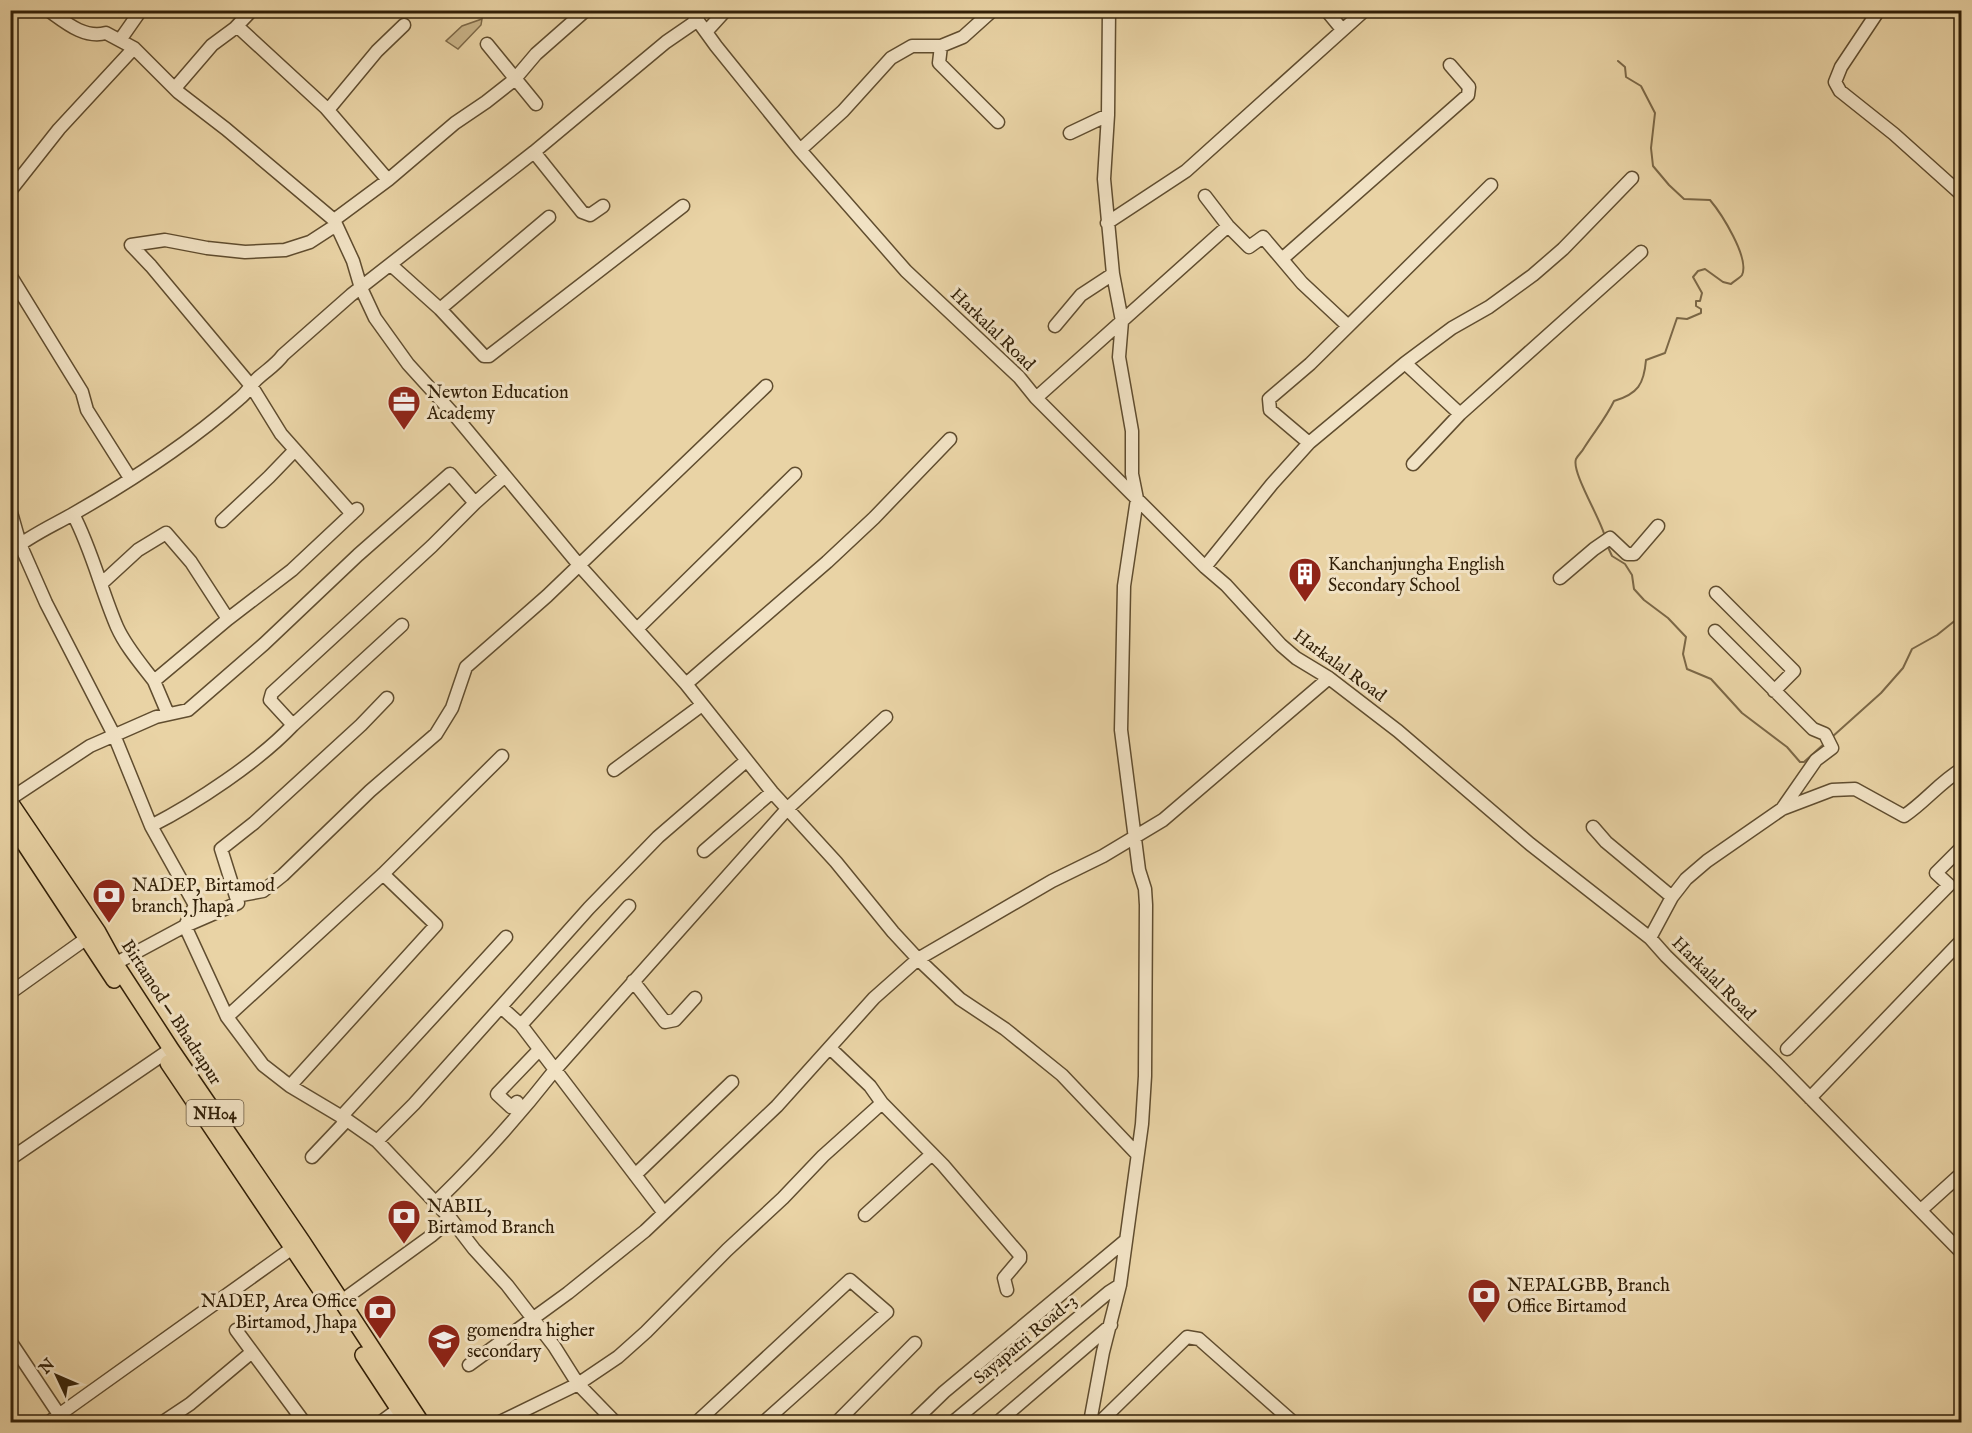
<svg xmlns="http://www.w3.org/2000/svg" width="1972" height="1433" viewBox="0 0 1972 1433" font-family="'IM FELL English',serif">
<rect width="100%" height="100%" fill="#e9d3a5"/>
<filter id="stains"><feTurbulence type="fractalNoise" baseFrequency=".00333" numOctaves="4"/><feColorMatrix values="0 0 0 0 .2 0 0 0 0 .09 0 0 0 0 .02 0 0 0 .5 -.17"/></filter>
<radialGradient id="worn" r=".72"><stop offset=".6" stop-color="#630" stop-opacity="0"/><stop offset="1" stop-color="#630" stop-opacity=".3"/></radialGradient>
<path fill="#cab58a" stroke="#7e6a49" stroke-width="1.5" d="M482,19l-1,6 -23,24 -12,-8 16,-15z"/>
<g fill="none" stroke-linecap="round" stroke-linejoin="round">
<path stroke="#7b6746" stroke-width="2" d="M1605,537c-3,-16 -34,-65 -29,-78 2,-4 6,-7 8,-11 10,-16 22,-30 30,-47 24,-7 30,-17 32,-41l19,-7 12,-35 10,1 14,-6v-4l-5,-3v-5h4l2,-8 -9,-16 5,-6 7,-2 18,13 8,2c3,-3 9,-6 11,-9 8,-17 -21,-62 -32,-75l-26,-1 -15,-14 -16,-19 -2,-18 4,-35 -14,-27 -15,-9 -1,-10 -7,-6
M1607,545l5,11 13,8 7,11 2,14 10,11 24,18 18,19 -3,17 4,15 24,10 31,34 45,34 13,15h4l21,-19
M1832,737l49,-44 22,-25 9,-19 25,-14 25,-20"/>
<g stroke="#604d2f" stroke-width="15">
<path id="minor" d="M48,10c17,12 36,29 58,23l28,15 44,44 48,37 108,91 19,41 8,27 14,30 33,46 49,54 122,147 107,119 86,108 64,70 57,70 25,27 42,40 45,30 57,46 75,79
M690,10l26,36 84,104 106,121 113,106 17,21 169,169 21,18 55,60 15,13 33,20 69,53 132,113 120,94 16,18 110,107 186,190
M1326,10l14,17
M1879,10l-38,57 -6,15 5,9 54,43 68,61
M237,26l89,82 62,72
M706,32l20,-22
M120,40l21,-30
M487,44l49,60
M941,46l-2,17 59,59
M175,88l37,-43 23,-17 17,-18
M328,110l49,-59 27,-26
M1070,133l38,-18
M800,150l43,-39 48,-53 21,-12h29l22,-9 30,-27
M534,152l48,60 8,3 13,-9
M10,191l49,-62 75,-81
M1205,196l23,30 21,21 14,-10 39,46 46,43
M334,220l54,-40 67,-57 31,-21 28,-22 22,-26 50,-44
M1107,223l79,-52 179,-161
M131,245l20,21 101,121 29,47 71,80
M131,245l34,-5 42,8 38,4 40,-2 25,-8 20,-13 7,-2
M1282,259l186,-164 1,-8 -19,-22
M391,265l49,44 44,47h5l194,-150
M10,275l72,117 5,18 43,68
M440,309l109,-92
M1055,326l26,-31 32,-21
M1405,363l55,51
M1036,398l192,-172
M1309,443l-39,-33 -1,-11 41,-35 181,-179
M1413,464l47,-50 181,-162
M10,509l10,35 26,59 68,132 37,91 44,79 -10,21 42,91 36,48 27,21 57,34 30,21 74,78
M73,514c19,36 28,76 44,113 9,20 24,37 37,54
M222,521l47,-44 26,-27
M10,552c19,-16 42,-26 63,-38 58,-33 116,-71 166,-115 8,-6 11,-13 17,-19 9,-9 19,-14 27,-25l68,-60 183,-143 132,-110 32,-22
M1205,567l67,-83 37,-41 96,-80 47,-35 37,-21 44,-32 30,-26 69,-71
M1560,578l34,-29 16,-11 17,16h7l24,-28
M101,584l37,-34 28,-17 25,29 37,57 -74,62 14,33
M1716,593l78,78 -20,20
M228,619l64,-49 65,-61
M402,625l-109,100 -23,-25 2,-7 160,-147 43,-43
M637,629l158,-155
M1715,631l98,98 12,5 7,14 -16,12 -34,49
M686,684l141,-122 47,-44 76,-79
M614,770l88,-65
M10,799l80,-53 66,-29 32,-7 76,-66 94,-89 92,-81 25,29 29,-26
M151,826c45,-23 107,-64 142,-101
M1593,827l13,15 66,55
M704,851l68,-59
M236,896l27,-5 20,-16 87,-84 66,-57 16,-26 14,-41 81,-71 219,-210
M1650,938l22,-41 14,-18 21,-18 75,-52 50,-19 23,-1 49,27c21,-14 36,-34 58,-47
M107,968l78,-42 53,-23 -17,-54 33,-26 107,-98 26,-27
M633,981l32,41 10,-2 20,-22
M10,993l77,-55
M501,1007l20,18 108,-119
M227,1017l156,-143 119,-118
M521,1025l143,188
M1787,1049l162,-164 -13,-12 26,-26
M290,1086l146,-161 -53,-51
M1810,1098l152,-158
M517,1102l-6,5 -14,-13 42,-44
M882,1103l61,62 77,90v4l-16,19 3,12
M341,1117l165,-180
M377,1141l37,-37 175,-196 69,-71 88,-76
M312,1157l35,-37
M10,1159l161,-110
M635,1175l97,-93
M436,1202c42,-41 82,-85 118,-131l234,-263 98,-91
M1921,1210l41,-37
M865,1215l67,-61
M340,1302l91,-66 20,-17 23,30 33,36 47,61 24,38 37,38
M236,1330l68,92
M10,1341l50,75
M469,1365l99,-72 77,-62 132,-125 97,-108 44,-39 134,-78 51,-25 60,-36 166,-142
M49,1422l249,-178
M163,1422l27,-18 62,-52
M381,1422l23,-17
M500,1422l78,-38 40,-27 28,-25 81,-82 56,-52 40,-42 59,-53 -12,-17 -40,-38
M697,1422l153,-142 37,32 -123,110
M837,1422l78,-79
M913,1422l31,-30 182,-152
M953,1422l156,-130 11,-7
M998,1422l113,-97
M1090,1422l13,-70 17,-67 22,-161 3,-48 1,-171 -1,-16 -6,-19 -18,-140 3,-144 13,-87 -5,-25v-43l-13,-74 3,-36 -9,-47 -9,-95 4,-64 1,-105
M1100,1422l87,-85 12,2 94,83"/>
</g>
<g stroke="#322008" stroke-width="18">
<path id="major" d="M10,802l88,130 17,31 56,86 131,192 119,181
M10,822l104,158
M168,1063l154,229
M363,1355l44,67"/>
</g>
<use href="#minor" stroke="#f1e2c4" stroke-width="12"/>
<use href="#major" stroke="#e9d3a5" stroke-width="15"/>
</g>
<defs>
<g id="office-pin" transform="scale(1.725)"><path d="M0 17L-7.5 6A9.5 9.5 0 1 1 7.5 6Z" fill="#8f2418" stroke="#f1e2c4"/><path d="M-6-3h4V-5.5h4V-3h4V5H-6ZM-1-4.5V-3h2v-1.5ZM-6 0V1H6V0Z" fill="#fff"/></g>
<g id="building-pin" transform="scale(1.725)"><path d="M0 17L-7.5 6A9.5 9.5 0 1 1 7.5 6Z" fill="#8f2418" stroke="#f1e2c4"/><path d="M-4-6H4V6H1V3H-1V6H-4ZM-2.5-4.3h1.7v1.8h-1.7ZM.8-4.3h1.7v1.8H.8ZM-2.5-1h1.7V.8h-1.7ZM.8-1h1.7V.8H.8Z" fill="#fff"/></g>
<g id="bank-pin" transform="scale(1.725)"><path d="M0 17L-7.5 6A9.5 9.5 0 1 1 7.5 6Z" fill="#8f2418" stroke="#f1e2c4"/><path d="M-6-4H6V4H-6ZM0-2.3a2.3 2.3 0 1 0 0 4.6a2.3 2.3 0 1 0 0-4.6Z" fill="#fff"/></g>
<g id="school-pin" transform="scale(1.725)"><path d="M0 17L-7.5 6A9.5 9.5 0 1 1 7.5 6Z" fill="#8f2418" stroke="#f1e2c4"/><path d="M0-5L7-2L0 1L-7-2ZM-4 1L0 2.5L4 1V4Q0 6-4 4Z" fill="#fff"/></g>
</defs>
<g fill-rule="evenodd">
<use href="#office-pin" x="404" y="402"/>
<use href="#building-pin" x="1305" y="574"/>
<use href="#bank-pin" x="109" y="895"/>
<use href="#bank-pin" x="404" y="1216"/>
<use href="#bank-pin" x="1484" y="1295"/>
<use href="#bank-pin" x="380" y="1311"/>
<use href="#school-pin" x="444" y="1340"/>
</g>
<g text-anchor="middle" stroke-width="6" stroke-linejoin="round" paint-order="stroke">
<rect fill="#f1e2c4" stroke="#6b5a40" stroke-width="1.5" x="186.5" y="1100" width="57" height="26" rx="4.5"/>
<g font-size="16" font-weight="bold" fill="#322008">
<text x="215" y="1119">NH04</text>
</g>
<g font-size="18" fill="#322008" stroke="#f1e2c4">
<text transform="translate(993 329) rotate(44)" y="6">Harkalal Road</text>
<text transform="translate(1340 665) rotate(36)" y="6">Harkalal Road</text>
<text transform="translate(1714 978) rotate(45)" y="6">Harkalal Road</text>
<text transform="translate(172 1012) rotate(57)" y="6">Birtamod — Bhadrapur</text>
<text transform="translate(1025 1339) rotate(-40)" y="6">Sayapatri Road-3</text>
</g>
<g font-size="18" fill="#322008" stroke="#f1e2c4" text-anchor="start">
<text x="427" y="398">Newton Education<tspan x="427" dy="21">Academy</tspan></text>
<text x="1328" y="570">Kanchanjungha English<tspan x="1328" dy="21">Secondary School</tspan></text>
<text x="132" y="891">NADEP, Birtamod<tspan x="132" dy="21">branch, Jhapa</tspan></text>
<text x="427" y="1212">NABIL,<tspan x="427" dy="21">Birtamod Branch</tspan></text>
<text x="1507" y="1291">NEPALGBB, Branch<tspan x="1507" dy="21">Office Birtamod</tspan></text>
<text x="357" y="1307" text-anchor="end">NADEP, Area Office<tspan x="357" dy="21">Birtamod, Jhapa</tspan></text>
<text x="467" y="1336">gomendra higher<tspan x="467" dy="21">secondary</tspan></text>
</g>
</g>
<rect width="1972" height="1433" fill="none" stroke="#e9d3a5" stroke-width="36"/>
<rect x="12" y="12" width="1948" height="1409" fill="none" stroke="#322008" stroke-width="3"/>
<rect x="18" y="18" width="1936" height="1397" fill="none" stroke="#322008" stroke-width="1.5"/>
<g transform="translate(57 1376) rotate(314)" stroke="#f1e2c4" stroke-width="4.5" paint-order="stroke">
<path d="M0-4.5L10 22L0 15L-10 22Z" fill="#322008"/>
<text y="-9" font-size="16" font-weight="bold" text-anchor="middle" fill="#322008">N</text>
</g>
<rect width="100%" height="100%" filter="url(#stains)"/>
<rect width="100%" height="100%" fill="url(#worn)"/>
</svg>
